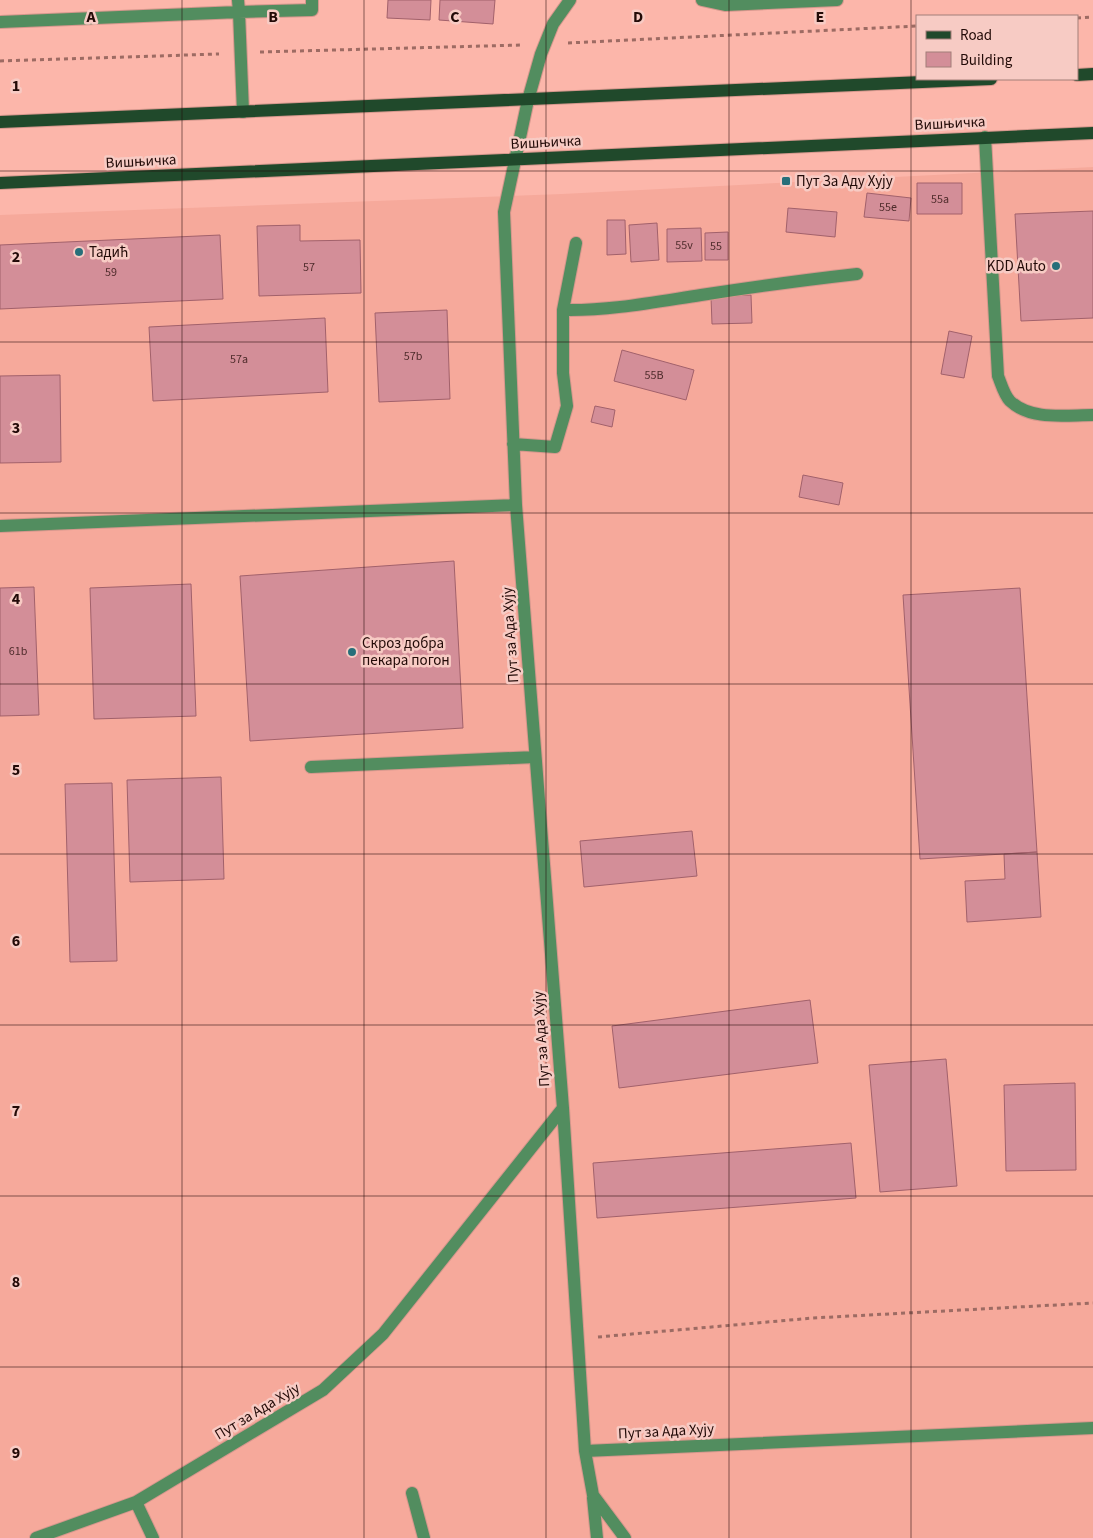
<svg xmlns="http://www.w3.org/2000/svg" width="1093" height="1538" viewBox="0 0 1093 1538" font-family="'Source Sans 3',sans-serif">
<rect width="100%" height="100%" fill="#fcb6aa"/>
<path fill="#f6a99b" d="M1093,167v1371h-1093v-1323l562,-21z"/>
<path fill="#d38e98" stroke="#a2616b" d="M388,0h43l-1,20 -43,-2z
M440,0h55l-2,24 -54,-4z
M917,183h45v31h-45z
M867,193l44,5 -2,23 -45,-4z
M788,208l49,4 -2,25 -49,-5z
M1093,211v107l-72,3 -6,-107z
M607,220h18l1,34 -19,1z
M657,223l2,37 -28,2 -2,-37z
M300,225v16l60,-1 1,53 -102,3 -2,-70z
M701,228l1,33 -35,1v-33z
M728,232v28h-23v-27z
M220,235l3,64 -223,10v-64z
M751,295l1,28 -40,1 -1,-27z
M447,310l3,89 -71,3 -4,-89z
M325,318l3,74 -175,9 -4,-74z
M949,331l23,5 -8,42 -23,-4z
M622,350l72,20 -8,30 -72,-19z
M60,375l1,87 -61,1v-87z
M595,406l20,4 -3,17 -21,-5z
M803,475l40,8 -4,22 -40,-8z
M454,561l9,167 -213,13 -10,-165z
M191,584l5,132 -102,3 -4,-131z
M34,587l5,128 -39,1v-128z
M1020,588l17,264 -117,7 -17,-264z
M221,777l3,102 -94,3 -3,-102z
M112,783l5,178 -47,1 -5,-178z
M692,831l5,45 -113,11 -4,-46z
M1037,852l4,65 -74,5 -2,-41 40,-2 -1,-25z
M810,1000l8,63 -199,25 -7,-62z
M946,1059l11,127 -77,6 -11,-127z
M1075,1083l1,87 -70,1 -2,-86z
M851,1143l5,55 -259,20 -4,-55z"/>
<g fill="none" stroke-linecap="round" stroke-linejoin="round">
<g stroke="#d5978d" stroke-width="14">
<path id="minor" d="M238,0l1,12 73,-2v-10
M570,0l-17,24 -12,30 -13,46 -24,112 12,293 47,603 22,343 8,44 32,43
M702,0l23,5 112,-5
M0,22l239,-10 4,100
M985,137l13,239c3,7 6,19 12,25 21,20 56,14 83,14
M563,310l13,-67
M513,444l42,3 12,-41 -4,-33v-63c46,1 92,-8 138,-15 52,-8 103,-15 156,-21
M0,526l516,-21
M311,767l224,-10
M585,1451l508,-23
M412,1493l12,45
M593,1498l4,40
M136,1502l17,36
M36,1538l100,-36 187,-112 60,-56 180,-226"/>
</g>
<g stroke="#d5978d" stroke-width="14">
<path id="major" d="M1077,75l16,-1
M0,122l991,-43
M0,183l1093,-50"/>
</g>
<path stroke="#9d6b63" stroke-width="3" stroke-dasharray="4 4" stroke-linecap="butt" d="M1077,18l16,-1
M568,43l349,-17
M260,52l262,-7
M0,61l219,-7
M598,1337l215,-19 280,-15"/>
<use href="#minor" stroke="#528d5f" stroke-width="12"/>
<use href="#major" stroke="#20492b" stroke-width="12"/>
</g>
<path fill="none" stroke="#220a07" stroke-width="1" stroke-opacity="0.55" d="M182,0v1538M364,0v1538M546,0v1538M729,0v1538M911,0v1538M0,171h1093M0,342h1093M0,513h1093M0,684h1093M0,854h1093M0,1025h1093M0,1196h1093M0,1367h1093"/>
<g fill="#276f7a" stroke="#f7cbc4" stroke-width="2">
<rect x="781" y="176" width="10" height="10" rx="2.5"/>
<circle cx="79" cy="252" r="5"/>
<circle cx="1056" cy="266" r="5"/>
<circle cx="352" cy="652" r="5"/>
</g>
<g text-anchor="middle" stroke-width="5" stroke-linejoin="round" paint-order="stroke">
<g font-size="12" fill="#4e2b2b">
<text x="940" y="203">55a</text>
<text x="888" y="211">55e</text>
<text x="684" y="249">55v</text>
<text x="716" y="250">55</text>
<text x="309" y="271">57</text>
<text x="111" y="276">59</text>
<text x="413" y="360">57b</text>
<text x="239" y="363">57a</text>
<text x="654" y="379">55B</text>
<text x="18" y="655">61b</text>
</g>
<g font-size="15" fill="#220a07" stroke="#f7cbc4">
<text transform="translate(950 123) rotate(-3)" y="5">Вишњичка</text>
<text transform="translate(546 142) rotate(-3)" y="5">Вишњичка</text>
<text transform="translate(141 161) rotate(-3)" y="5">Вишњичка</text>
<text transform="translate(510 635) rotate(-94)" y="5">Пут за Ада Хују</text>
<text transform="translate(541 1039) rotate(-94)" y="5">Пут за Ада Хују</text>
<text transform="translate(257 1411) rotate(-31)" y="5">Пут за Ада Хују</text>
<text transform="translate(666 1431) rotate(-3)" y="5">Пут за Ада Хују</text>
</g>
<g font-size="15" fill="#220a07" stroke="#f7cbc4" text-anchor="start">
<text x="796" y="186">Пут За Аду Хују</text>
<text x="89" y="257">Тадић</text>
<text x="1046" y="271" text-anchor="end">KDD Auto</text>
<text x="362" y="648">Скроз добра<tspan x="362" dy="17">пекара погон</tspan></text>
</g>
</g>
<g font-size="16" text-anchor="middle" font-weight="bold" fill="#220a07" stroke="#f7cbc4" stroke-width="5" stroke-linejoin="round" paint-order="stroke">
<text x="91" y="22">A</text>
<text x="273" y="22">B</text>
<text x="455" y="22">C</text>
<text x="638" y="22">D</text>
<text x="820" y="22">E</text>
<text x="16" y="91">1</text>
<text x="16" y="262">2</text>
<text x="16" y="433">3</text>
<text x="16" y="604">4</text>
<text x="16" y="775">5</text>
<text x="16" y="946">6</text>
<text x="16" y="1116">7</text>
<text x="16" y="1287">8</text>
<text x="16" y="1458">9</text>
</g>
<rect x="916" y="15" width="162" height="65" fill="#f7cbc4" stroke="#a27e78"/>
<rect x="926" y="31" width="25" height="8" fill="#20492b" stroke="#a27e78"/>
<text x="960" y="40" font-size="15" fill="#220a07">Road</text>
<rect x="926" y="52" width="25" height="15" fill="#d38e98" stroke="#a27e78"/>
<text x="960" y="65" font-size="15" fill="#220a07">Building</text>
</svg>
